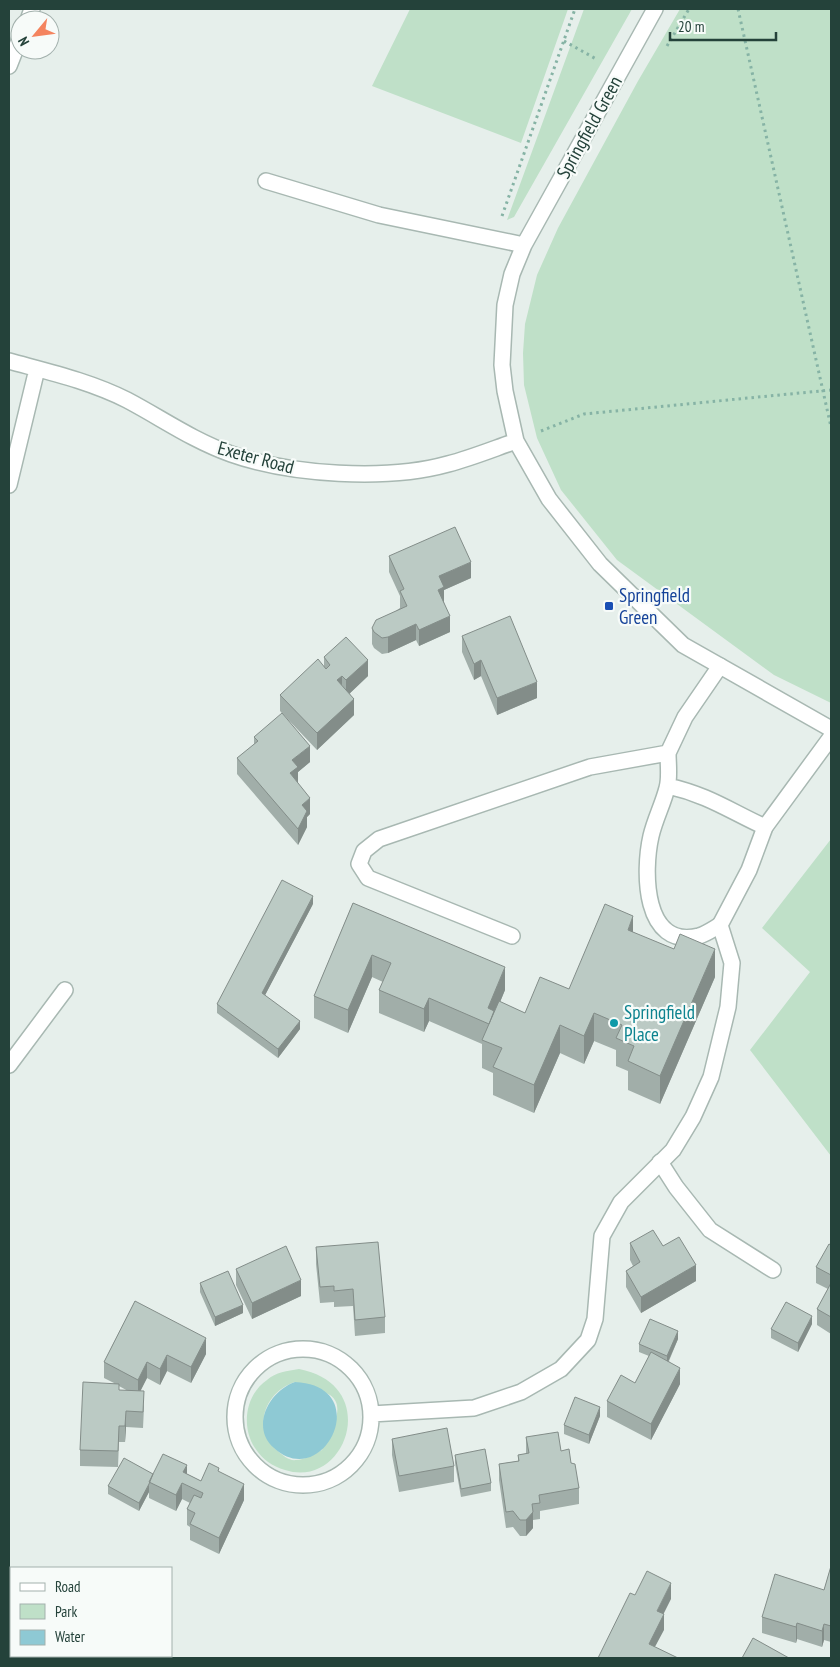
<svg xmlns="http://www.w3.org/2000/svg" width="840" height="1667" viewBox="0 0 840 1667" font-family="'PT Sans Narrow',sans-serif">
<rect width="100%" height="100%" fill="#e6efeb"/>
<path fill="#bfe0c8" fill-rule="evenodd" d="M410,9h158l-47,134 -149,-57z
M584,9h48l-118,208 -7,3z
M680,9h151v694l-57,-28 -157,-115 -56,-70 -24,-52 -13,-53 -1,-32 2,-29 12,-49 21,-47 80,-147z
M831,839v317l-81,-106 60,-78 -48,-44z
M299,1369c84,16 47,121 -14,101 -13,-4 -22,-10 -30,-22 -14,-21 -10,-53 12,-68 9,-8 20,-9 32,-11zM295,1382c11,4 25,7 35,13 18,12 -2,42 -8,55 -8,4 -18,10 -26,10 -7,1 -12,-4 -17,-8 -28,-22 -15,-60 16,-70z"/>
<path fill="#8ec9d4" d="M295,1382c81,4 28,111 -21,66 -24,-21 -5,-57 21,-66z"/>
<g fill="none" stroke-linecap="round" stroke-linejoin="round">
<g stroke="#a8b8b2" stroke-width="18">
<path id="lane" d="M668,753c0,11 2,25 -1,35 -4,16 -12,31 -16,48 -8,35 -8,114 48,100 7,-2 14,-7 21,-11
M668,786c40,9 62,25 97,41
M512,936l-144,-58 -9,-14 5,-13 15,-12 211,-72 78,-14 17,-36 35,-51
M660,1162l16,25 34,43 63,40"/>
</g>
<g stroke="#a8b8b2" stroke-width="18">
<path id="street" d="M655,9l-131,236 -12,29 -7,31 -3,60 3,26 11,50 33,58 51,65 83,81 148,84
M28,20l4,-11
M9,66l11,-28
M266,181l113,34 145,30
M9,361c40,11 80,20 118,39 36,19 65,40 104,54 59,21 156,27 217,10 23,-6 45,-15 68,-23
M9,485l28,-116
M9,1065l56,-75
M235 1417a68 68 0 1 1 136 0a68 68 0 1 1-136 0Z
M371,1414l103,-6 47,-16 40,-23 27,-29 7,-21 7,-83 19,-34 52,-52 20,-33 18,-40 17,-70 4,-44 -12,-38 29,-55 16,-43 66,-90"/>
</g>
<path stroke="#86b3a5" stroke-width="3" stroke-dasharray="2.5 4" stroke-linecap="butt" d="M738,9l93,418
M564,41l34,19
M667,46l22,-37
M502,216l73,-207
M541,431l43,-17 247,-24"/>
<use href="#lane" stroke="#fff" stroke-width="15"/>
<use href="#street" stroke="#fff" stroke-width="15"/>
</g>
<path fill="#a1aea9" fill-rule="evenodd" d="M389,556l82,22 -27,12v12l6,30 -31,14 -3,-6 -28,13 -6,1 -8,-6 -2,-4v-16l28,-20v-12l-11,-24z
M462,636l75,62 -40,17 -16,-39 -7,4 -12,-28z
M324,657l44,19 -18,17 4,22 -37,35 -37,-39v-16l44,-29z
M254,737l56,25 -12,10v11l12,31 -3,3v10l-9,18 -61,-71v-16l17,-13z
M353,903l152,87 -5,12 25,11 44,-24 64,-57 82,45 -55,127 -32,-14v-19l-12,-5v-16l-22,-9 -10,23 -24,-11 -26,60 -41,-18v-22l-11,-5v-24l-53,-23 -5,11 -45,-19v-23l4,-8 -11,-5 -24,56 -34,-15v-22z
M313,904l-48,91 35,34 -22,29 -61,-45v-9z
M630,1243l33,3 33,35 -55,32 -15,-26v-16l7,-5 -3,-6z
M831,1245v89l-14,-9v-16l11,-20 -12,-6v-16z
M316,1247l69,70v16l-30,3 -2,-30 -19,1v-5l-14,1 -4,-39z
M236,1269l65,27 -49,23 -16,-34z
M200,1283l43,30 -28,13 -15,-34z
M135,1301l71,53 -15,29 -24,-12 -7,14 -13,-7 -7,13 4,16 -1,21 -17,-1 -1,15h-6l-1,25 -38,-1v-16l34,-67 -10,-5v-16zM119,1386l9,5 -9,-1z
M812,1324l-14,28 -27,-14v-9z
M678,1339l-9,22 11,23 -29,56 -44,-23v-16l28,-18 14,-27 -10,-4v-8z
M600,1416l-11,28 -25,-10v-9z
M526,1437l35,14 10,12 8,25v16l-39,7v8l-7,1v8l-7,8h-6l-7,-9 -7,1 -7,-48v-16l19,-3v-6l8,-1z
M392,1439l62,27v16l-55,10 -7,-37z
M455,1455l36,28v8l-30,6 -6,-34z
M219,1472l25,28 -25,54 -29,-14v-13l-3,-2v-16l3,-6 -8,-4 -6,12 -27,-13v-6l-10,19 -31,-17v-8l45,-12h34l14,7z
M831,1566v76l-7,-2 -2,7 -25,-8 -1,4 -34,-10v-16l62,-27z"/>
<path fill="#838d89" d="M471,562v16l-27,12v13l-6,3 1,-30z
M450,616v16l-31,14v-16z
M416,624v16l-28,13v-16z
M368,660v16l-22,21v-17z
M481,660v16l-7,4v-16z
M342,676v16l-5,-12z
M537,682v16l-40,17v-17z
M354,699v16l-37,35v-17z
M310,746v16l-12,10v11l-8,-10 2,-13z
M310,798v16l-3,3v10l-9,18v-16l4,-24z
M313,896v8l-51,97v-8z
M633,916v29l-5,-15z
M715,949v28l-55,127v-28z
M372,955v22l-24,56v-23z
M505,967v23l-14,34 -3,-16z
M429,998v23l-5,11v-23z
M594,1013v28l-10,23v-28z
M300,1021v8l-22,29v-9z
M560,1025v28l-26,60v-28z
M696,1265v16l-55,32v-16z
M301,1280v16l-49,23v-16z
M243,1305v8l-28,13v-9z
M812,1316v8l-14,28v-9z
M678,1331v8l-11,25v-8z
M206,1338v16l-15,29v-16z
M167,1355v16l-7,14v-16z
M147,1362v16l-9,18v-16z
M680,1368v16l-29,56v-16z
M600,1407v9l-11,28v-9z
M126,1411v16l-1,15v-16z
M187,1465v16l-4,-9z
M182,1483v16l-6,12v-16z
M149,1484v8l-10,19v-8z
M244,1484v16l-25,54v-16z
M533,1512v16l-7,8v-16z
M671,1583v16l-12,24 5,-9v16l-15,28v-14l8,-33z
M797,1623v16l-1,4v-16z
M824,1624v16l-2,7v-16z"/>
<path fill="#bbcac4" stroke="#838d89" d="M455,527l16,35 -32,14 5,11 -6,3 12,26 -31,14 -3,-6 -28,13 -6,1 -8,-6 -2,-4 4,-8 31,-14 -7,-15 4,-2 -15,-33z
M510,616l27,66 -40,16 -16,-38 -7,4 -12,-28z
M346,637l22,23 -22,20 -4,-4 -5,4 17,19 -37,34 -37,-38 38,-36 8,10 4,-4 -6,-8z
M282,713l28,33 -18,14 6,7 -8,6 20,25 -8,7 5,6 -9,18 -61,-71 21,-17 -4,-4z
M282,880l31,16 -51,97 38,28 -22,28 -61,-45z
M353,903l152,64 -17,41 6,3 -5,13 -60,-26 -5,11 -45,-19 12,-27 -19,-8 -24,55 -34,-14z
M605,904l28,12 -5,14 46,19 6,-15 35,15 -55,127 -32,-15 6,-15 -18,-8 6,-13 -28,-12 -10,23 -24,-11 -26,60 -41,-18 9,-19 -20,-8 17,-39 26,12 15,-36 29,12z
M653,1230l10,16 16,-9 17,28 -55,32 -15,-26 14,-9 -10,-19z
M378,1242l7,75 -30,3 -2,-31 -19,2v-5l-14,1 -4,-40z
M829,1244l2,1v30l-15,-8z
M286,1246l15,34 -49,23 -16,-34z
M228,1271l15,34 -28,12 -15,-34z
M831,1283v34l-14,-8z
M135,1301l71,37 -15,29 -24,-12 -7,14 -13,-7 -9,18 -34,-18z
M786,1302l26,14 -14,27 -27,-14z
M650,1319l28,12 -11,25 -28,-12z
M651,1352l29,16 -29,56 -44,-23 14,-26 14,8z
M83,1382l36,2v6l25,1 -1,21 -17,-1 -1,15h-6l-1,25 -38,-1z
M575,1397l25,10 -11,28 -25,-10z
M447,1428l7,38 -55,10 -7,-37z
M558,1432l3,19 8,-2 2,14 4,1 4,24 -40,7 1,8 -8,1 1,8 -7,8h-6l-7,-9 -7,1 -7,-48 20,-3 -1,-6 11,-2 -3,-16z
M485,1449l6,34 -30,6 -6,-34z
M163,1454l24,11 -4,7 18,9 8,-18 10,5 -1,3 26,13 -25,54 -29,-14 5,-11 -8,-4 7,-14 7,3 2,-5 -21,-10 -6,12 -27,-13z
M124,1458l29,16 -4,10 -10,19 -31,-17z
M831,1566v60l-7,-2 -2,7 -25,-8 -1,4 -34,-10 13,-43 49,16z
M647,1571l24,12 -14,28 7,3 -15,30 29,14h-80l32,-65 5,2z
M753,1638l36,20h-47z"/>
<rect fill="#1a4fb4" stroke="#f7fbf9" stroke-width="2" x="604" y="601" width="10" height="10" rx="2.5"/>
<circle fill="#0f9aa8" stroke="#f7fbf9" stroke-width="2" cx="614" cy="1023" r="5"/>
<g text-anchor="middle" stroke-width="4.5" stroke-linejoin="round" paint-order="stroke">
<g font-size="19" fill="#24423a" stroke="#f7fbf9">
<text transform="translate(589 127) rotate(-61)" y="7">Springfield Green</text>
<text transform="translate(256 457) rotate(15)" y="7">Exeter Road</text>
</g>
<g font-size="19" fill="#164399" stroke="#f7fbf9" text-anchor="start">
<text x="619" y="602">Springfield<tspan x="619" dy="22">Green</tspan></text>
</g>
<g font-size="19" fill="#0d838f" stroke="#f7fbf9" text-anchor="start">
<text x="624" y="1019">Springfield<tspan x="624" dy="22">Place</tspan></text>
</g>
</g>
<rect width="840" height="1667" fill="none" stroke="#24423a" stroke-width="20"/>
<rect x="10" y="1567" width="162" height="90" fill="#f7fbf9" stroke="#a3b1ad"/>
<rect x="20" y="1583" width="25" height="8" fill="#ffffff" stroke="#a3b1ad"/>
<text x="55" y="1592" font-size="15" fill="#24423a">Road</text>
<rect x="20" y="1604" width="25" height="15" fill="#bfe0c8" stroke="#a3b1ad"/>
<text x="55" y="1617" font-size="15" fill="#24423a">Park</text>
<rect x="20" y="1630" width="25" height="15" fill="#8ec9d4" stroke="#a3b1ad"/>
<text x="55" y="1642" font-size="15" fill="#24423a">Water</text>
<g transform="translate(35 35) rotate(241)"><circle r="24" fill="#f7fbf9" stroke="#a3b1ad"/>
<path d="M0-4L9 19L0 12L-9 19Z" fill="#f4845f"/>
<text y="-8" font-size="14" font-weight="bold" text-anchor="middle" fill="#24423a">N</text>
</g>
<path d="M670 32v8h106v-8" fill="none" stroke="#24423a" stroke-width="2.5"/>
<text x="678" y="32" font-size="15" fill="#24423a" stroke="#f7fbf9" stroke-width="4" paint-order="stroke">20 m</text>
</svg>
